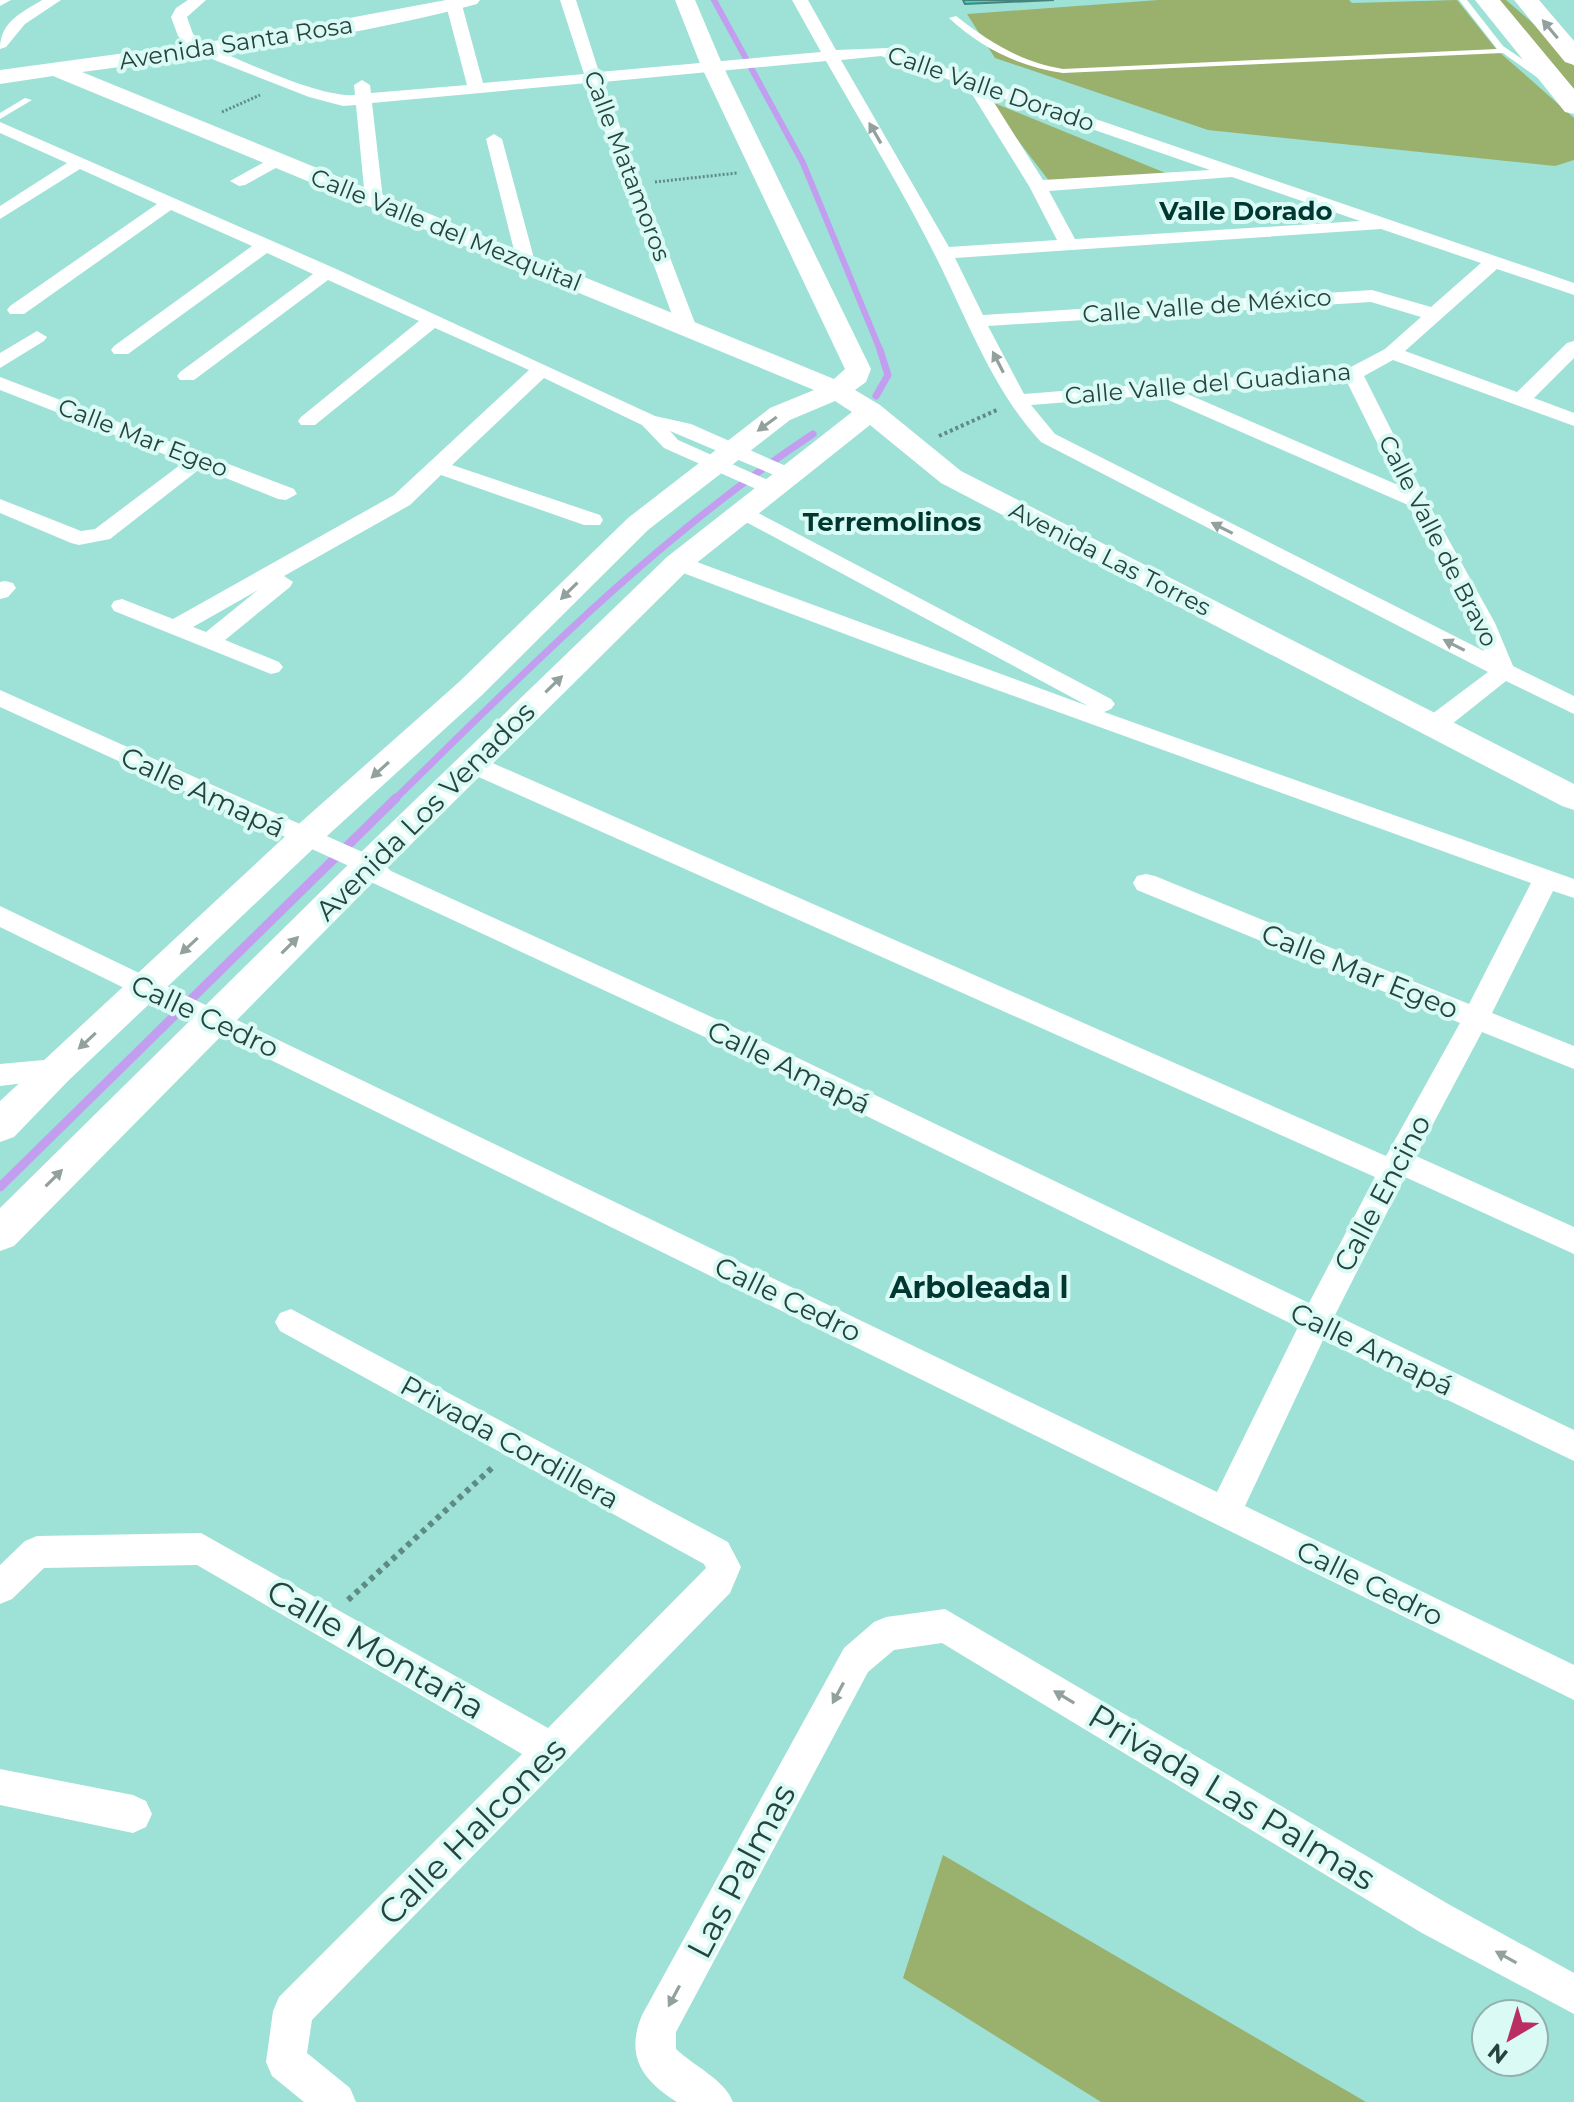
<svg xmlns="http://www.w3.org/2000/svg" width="1574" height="2102" viewBox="0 0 1574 2102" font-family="Montserrat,sans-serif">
<rect width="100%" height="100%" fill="#9ee1d7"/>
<path fill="#9ab16d" d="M1158,0h191l3,3 105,-3 40,50 77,68v42l-19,6 -347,-36 -213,-72 -28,-44z
M1499,0h7l45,39 23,27v23z
M987,100l181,74 -115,12z
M943,1855l423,247h-265l-198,-124z"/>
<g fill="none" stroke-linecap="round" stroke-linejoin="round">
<path stroke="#c29df0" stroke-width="6" d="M714,0l89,163 78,189"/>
<path stroke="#c29df0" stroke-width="7" d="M876,396l12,-21 -8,-25
M394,800c132,-129 264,-264 419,-366"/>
<path stroke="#c29df0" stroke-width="9" d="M0,1187l396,-389"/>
</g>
<path fill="#42d2c2" stroke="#44867d" stroke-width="2" d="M963,0h91l-89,4z"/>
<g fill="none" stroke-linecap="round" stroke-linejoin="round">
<path stroke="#5e8c85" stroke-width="3" stroke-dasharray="2 2" stroke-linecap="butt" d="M222,112l38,-17
M655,182l82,-9"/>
<path stroke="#5e8c85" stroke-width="4" stroke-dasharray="3 3" stroke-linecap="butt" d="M939,436l60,-27"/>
<path stroke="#5e8c85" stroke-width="6" stroke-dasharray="5 5" stroke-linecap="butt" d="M348,1600l146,-134"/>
<path fill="#fff" fill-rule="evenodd" d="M1459,0h8l36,46 45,31v4h-6l-39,-28 -440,20c-43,-6 -82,-25 -114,-55l7,-2c33,26 65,46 107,53l434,-20z
M25,98l7,2 -32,19v-6z"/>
<path fill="#fff" fill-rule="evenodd" d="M0,0h11l-11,6z
M42,0h19l-36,24 -19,23 -6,2c0,-27 21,-36 42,-49z
M188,0h18l-19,17 6,17 13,12c37,14 112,52 149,49l-1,-10 8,-5 8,5 1,8 96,-8 -21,-80 8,-5 8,5 21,78 101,-9 -24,-74h16l23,72 222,-20 -29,-52h16l28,50 52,-2 686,235v12l-77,-26 -92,82 112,41 50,-49 7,-2v17l-40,40 40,15v13l-181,-66 -29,16 63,125 68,122 18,43 61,30v18l-68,-33 -64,51h-18l-3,-6 3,-6 64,-48 -447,-230c-49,-53 -73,-121 -105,-185 -33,-66 -73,-131 -110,-196l-223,21 95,249 -10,6 -10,-6 -91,-248 -215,20 11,96 -9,5 -9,-5 -9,-94 -13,1 -34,-9 -115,-45 -16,-16 -7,-19 5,-9zM881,56l86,30 62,100 28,54 -108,7 -108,-187zM988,93l222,77 -167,10zM1232,177l128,44 -285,18 -26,-48zM1381,229l100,34 -50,44 -59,-17 -389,25 -28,-57zM1371,302l50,15 -36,32 -36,19 -325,26 -36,-68zM1346,380l52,105 -213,-92zM1157,395l251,110 65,118 11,28 -429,-217 -24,-29z
M0,122l334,146 321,148 36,8 104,46 4,4 -4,4h-14l-111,-47 8,9 99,44 4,4 -4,4h-14l-99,-44 -22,-23 -98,-47 -92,87 148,50 3,5 -3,5h-16l-143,-50 -31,30 -126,71 9,6 -3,5 -65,53 54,22 4,5 -4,5 -8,2 -157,-63 -3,-5 3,-5 8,-2 51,20 221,-124 135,-125 -94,-42 -120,97h-14l-3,-4 3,-4 118,-96 -91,-41 -134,100h-14l-3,-4 3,-4 133,-98 -46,-21 -139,101h-14l-3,-4 3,-4 138,-100 -81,-36 -147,104h-14l-3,-4 3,-4 147,-102 -77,-35 -80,50v-13l67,-43 -67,-30zM258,590l-52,42 -13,-5z
M494,134l8,5 33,123 -2,4h-14l-2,-4 -31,-123z
M277,155l6,1 3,4 -3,4 -38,21 -6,1 -9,-5z
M37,331l10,6 -3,4 -44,27v-15z
M0,377l294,112 3,5 -11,6 -8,-1 -77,-31 -91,71 -31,6 -8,-2 -71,-30v-14l81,32 14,-2 89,-67 -184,-72z
M741,504l370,195 4,5 -4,5 -7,3 470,167v19l-21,-7 -61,122 82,33v23l-92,-37 -66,124 158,71v27l-169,-77 -70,138 239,115v31l-251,-121 -78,166 329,159v35l-1574,-773v-21l1217,586 81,-165 -591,-289 -334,-155 -13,-12 -360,-164v-17l378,169 13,12 336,153 582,279 66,-126 -912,-407 -3,-6 3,-6 9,-2 9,2 905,398 74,-133 -323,-133 -4,-7 4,-7 9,-2 9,2 314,128 62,-121 -617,-223 -244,-92 -3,-5 3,-5h16l402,148 -355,-191 -3,-5z
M5,581l8,2 3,5 -8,9 -8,2v-17z
M55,1059l10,3 4,8 -4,8 -65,8v-22z
M291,1309l437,233 13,25 -11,26 -418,427 -5,33 43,35 6,14h-52l-32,-26 -6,-14 7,-51 6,-14 243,-243 -325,-189 -153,3 -32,31 -12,5v-39l25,-24 12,-5 164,-3 347,195 158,-160 -2,-4 -424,-233 -5,-9 5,-9z
M945,1609l505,296 124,68v41l-152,-81 -480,-290 -48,7 -26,22 -192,360v17c19,18 48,30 57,53h-56c-35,-22 -52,-46 -35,-87l202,-367 30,-26 12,-5z
M0,1769l133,26 13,6 6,13 -6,13 -13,6 -133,-28z"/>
<path fill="#fff" fill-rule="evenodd" d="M446,0h34l-3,4c-128,35 -263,50 -395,68l752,307 11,-10 -144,-303 -26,-66h20l28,66 148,303 -5,13 -11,8 25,15 81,66 613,313v26l-12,-4 -621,-323 -71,-58 -181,144 -308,305 -367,372 -14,5v-43l357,-352 310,-299 185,-145 -17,-11 -45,19 -142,110 -167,166 -165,150 -247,234 -55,57 -14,5v-41l292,-271 167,-148 169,-164 142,-110 44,-18 -761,-314 -53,8v-14l258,-35z"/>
<path fill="#fff" fill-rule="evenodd" d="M1475,0h25l74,89v25l-9,-2z
M1514,0h25l35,41v24l-9,-3z"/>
</g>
<defs><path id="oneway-solid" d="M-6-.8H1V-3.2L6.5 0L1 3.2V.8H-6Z" transform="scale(2)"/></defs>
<g fill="#93a19e">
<use href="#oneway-solid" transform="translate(1550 29) rotate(-130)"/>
<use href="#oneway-solid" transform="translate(875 133) rotate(-120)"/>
<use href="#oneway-solid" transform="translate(998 362) rotate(-117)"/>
<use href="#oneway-solid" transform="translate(767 424) rotate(144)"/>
<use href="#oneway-solid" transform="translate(1222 528) rotate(-153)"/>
<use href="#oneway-solid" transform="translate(569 591) rotate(135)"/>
<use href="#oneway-solid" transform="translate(1454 645) rotate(-153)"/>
<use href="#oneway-solid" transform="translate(554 684) rotate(-44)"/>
<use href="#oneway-solid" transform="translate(380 770) rotate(138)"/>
<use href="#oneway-solid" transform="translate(290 945) rotate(-45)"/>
<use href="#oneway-solid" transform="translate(189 946) rotate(137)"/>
<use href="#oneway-solid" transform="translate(87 1041) rotate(137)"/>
<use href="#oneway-solid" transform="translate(54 1178) rotate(-45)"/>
<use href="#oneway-solid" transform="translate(838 1693) rotate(118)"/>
<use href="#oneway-solid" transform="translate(1064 1697) rotate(-149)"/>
<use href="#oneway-solid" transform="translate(1506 1957) rotate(-151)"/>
<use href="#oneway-solid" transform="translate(674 1996) rotate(118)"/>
</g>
<g text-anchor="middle" stroke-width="8" stroke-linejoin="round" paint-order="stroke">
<g font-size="24" fill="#27433e" stroke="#dafbf5">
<text transform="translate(236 43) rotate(-9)" y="8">Avenida Santa Rosa</text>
<text transform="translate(991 89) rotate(19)" y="8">Calle Valle Dorado</text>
<text transform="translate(627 166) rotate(69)" y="8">Calle Matamoros</text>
<text transform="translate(446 230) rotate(22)" y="8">Calle Valle del Mezquital</text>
<text transform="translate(1207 306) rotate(-4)" y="8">Calle Valle de México</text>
<text transform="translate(1208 384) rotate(-5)" y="8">Calle Valle del Guadiana</text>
<text transform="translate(143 438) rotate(21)" y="8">Calle Mar Egeo</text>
<text transform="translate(1438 541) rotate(63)" y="8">Calle Valle de Bravo</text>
<text transform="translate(1110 559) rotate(27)" y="8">Avenida Las Torres</text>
</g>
<g font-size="26" font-weight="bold" fill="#003732" stroke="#dafbf5">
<text x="1246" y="220">Valle Dorado</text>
<text x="892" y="531">Terremolinos</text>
</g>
<g font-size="28" fill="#27433e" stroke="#dafbf5">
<text transform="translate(203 792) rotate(25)" y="10">Calle Amapá</text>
<text transform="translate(425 811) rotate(-45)" y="10">Avenida Los Venados</text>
<text transform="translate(1360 971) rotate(22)" y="10">Calle Mar Egeo</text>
<text transform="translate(205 1016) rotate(25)" y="10">Calle Cedro</text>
<text transform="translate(789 1067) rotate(26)" y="10">Calle Amapá</text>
<text transform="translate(1382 1193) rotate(-62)" y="10">Calle Encino</text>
<text transform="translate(788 1299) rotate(26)" y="10">Calle Cedro</text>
<text transform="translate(1372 1349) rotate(26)" y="10">Calle Amapá</text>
<text transform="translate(510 1442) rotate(29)" y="10">Privada Cordillera</text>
<text transform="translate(1370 1583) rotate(26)" y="10">Calle Cedro</text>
</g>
<g font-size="30" font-weight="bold" fill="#003732" stroke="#dafbf5">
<text x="979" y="1298">Arboleada l</text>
</g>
<g font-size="34" fill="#27433e" stroke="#dafbf5">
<text transform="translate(376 1649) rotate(30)" y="12">Calle Montaña</text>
<text transform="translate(1232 1797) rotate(31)" y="12">Privada Las Palmas</text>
<text transform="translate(472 1831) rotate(-45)" y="12">Calle Halcones</text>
<text transform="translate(741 1871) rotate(-62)" y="12">Las Palmas</text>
</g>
</g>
<g transform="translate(1510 2038) rotate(218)"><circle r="38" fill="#dafbf5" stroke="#92b1ac" stroke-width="2"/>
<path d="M0-6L14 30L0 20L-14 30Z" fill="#bb2e61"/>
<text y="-12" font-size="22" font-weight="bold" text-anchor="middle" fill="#27433e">N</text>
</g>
</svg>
